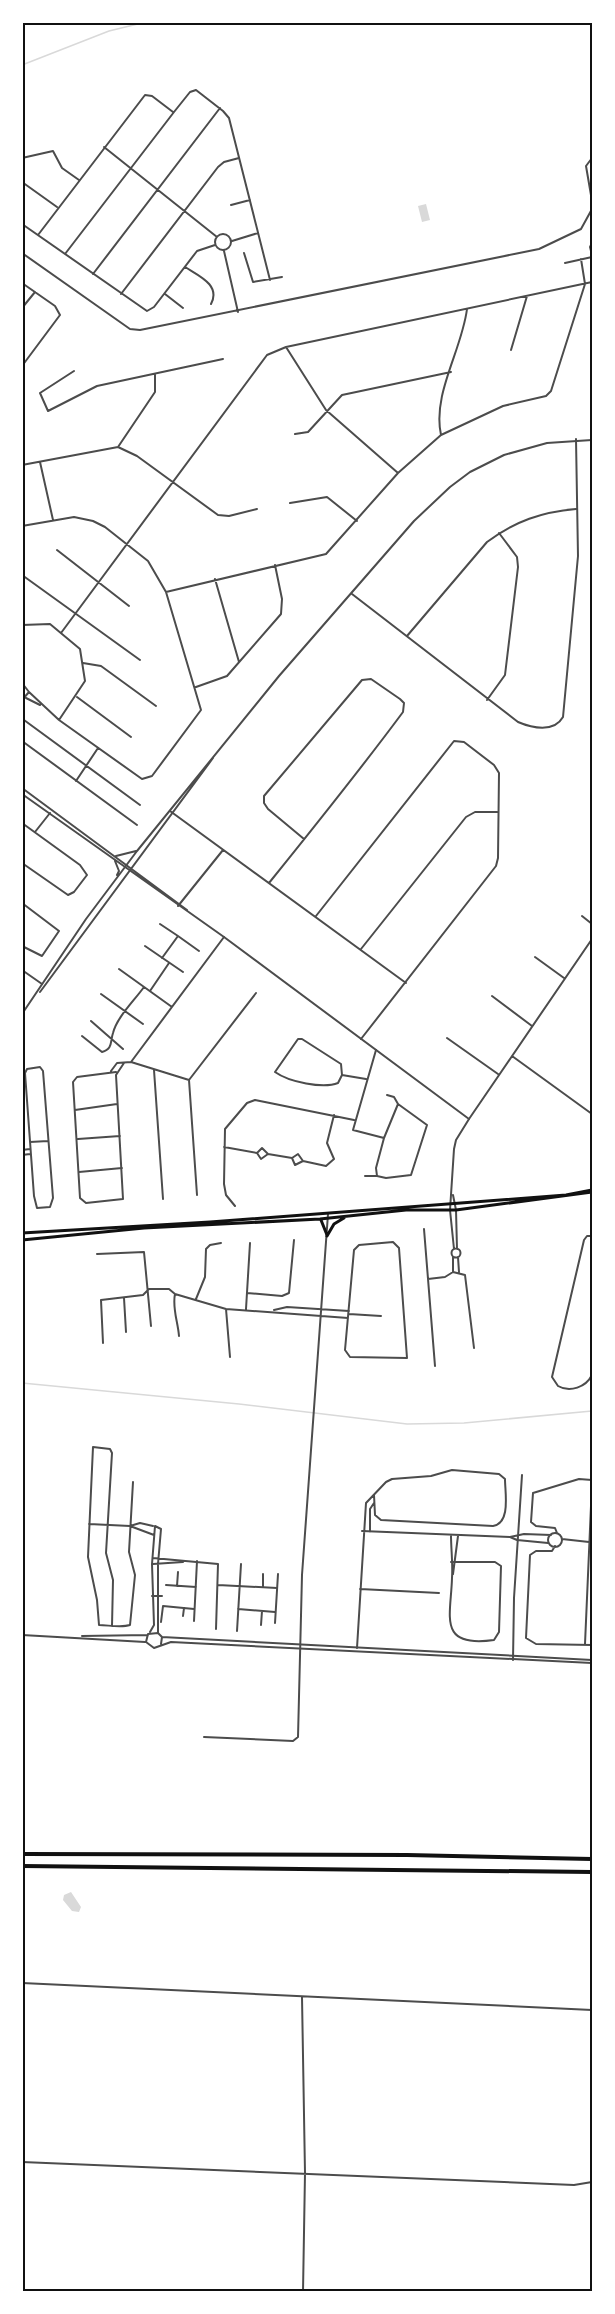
<svg xmlns="http://www.w3.org/2000/svg" width="615" height="2314" viewBox="0 0 615 2314" font-family="'PT Sans',sans-serif">
<rect width="100%" height="100%" fill="#fff"/>
<path fill="#d9d9d9" d="M426,204l4,16 -8,2 -4,-16z
M71,1892l10,15 -2,5 -7,-1 -9,-11 1,-5z"/>
<g fill="none" stroke-linecap="round" stroke-linejoin="round">
<path stroke="#d9d9d9" stroke-width="1.5" d="M22,65l87,-34 37,-9
M22,1383l217,21 168,20 57,-1 128,-12"/>
<path stroke="#4c4c4c" stroke-width="2" d="M104,147l113,90
M22,158l31,-7 9,17 17,12
M592,158l-6,8 6,35
M22,182l35,25
M231,205l19,-5
M22,224l125,87 7,-4 43,-56 18,-6
M215 242a8 8 0 1 1 16 0a8 8 0 1 1-16 0Z
M38,235l107,-140 7,1 21,16
M232,241l26,-8
M592,243l-2,4 2,8
M224,251l14,61
M22,253l108,76 10,1 399,-81 42,-20 11,-20
M244,253l9,29 29,-5
M65,254l109,-142 16,-20 6,-2 27,21 6,7 41,162
M565,263l27,-6
M185,267c14,9 36,18 26,37
M93,274l127,-166
M22,283l33,23 5,9 -38,51
M121,294l97,-127 6,-5 15,-4
M165,294l18,14
M22,308l13,-16
M286,347l40,63 72,63
M511,350l16,-54
M74,371l-34,22 8,18 49,-25 126,-27
M295,434l13,-2 34,-37 109,-23
M441,435c-9,-41 21,-85 26,-126
M118,447l37,-55v-17
M40,462l13,58
M22,465l96,-18 19,9 81,59 11,1 28,-7
M290,503l37,-6 30,24
M22,526l52,-9 19,4 12,6 43,34 18,31 35,118 -49,66 -10,3 -83,-59 -30,-28
M57,550l72,56
M22,575l118,85
M215,579l24,83
M166,592l160,-38 72,-81 43,-38 62,-29 43,-10 5,-5 34,-107 -4,-25
M352,594l166,128c14,6 36,11 45,-5l15,-161 -2,-117
M22,617l2,8
M22,625l28,-1 30,25 5,32 -26,39
M61,633l206,-278 19,-8 306,-65
M407,636l80,-94c28,-21 55,-30 89,-33
M83,663l18,3 55,40
M22,683l7,9 -7,8
M196,687l31,-11 54,-62 1,-15 -7,-34
M77,697l54,40
M26,698l14,7
M487,700l18,-25 13,-108 -1,-10 -18,-24
M24,720l116,85
M22,741l115,84
M76,781l22,-33
M170,811l236,172
M22,823l58,42 7,10 -13,17 -6,3 -46,-32
M35,832l15,-19
M269,883c46,-57 91,-113 134,-171l1,-9 -4,-4 -29,-20 -9,1 -98,116v7l4,6 36,30
M22,903l37,28 -17,25 -20,-10
M178,906l45,-56
M316,916l138,-175 10,1 30,23 5,8 -1,85 -2,8 -135,173
M582,916l10,8
M160,924l18,12 -16,22
M178,936l21,15
M145,946l38,26
M361,949l105,-132 9,-5h22
M535,957l29,21
M119,969l53,38
M22,970l20,14
M150,991l19,-28
M101,994l42,30
M492,996l40,30
M91,1021l32,28
M82,1036l20,16c11,-3 8,-10 11,-19 4,-16 21,-32 31,-46
M447,1038l51,36
M298,1039h4l39,25 1,11 -4,8c-15,6 -49,-1 -63,-11z
M376,1050l-23,80 31,8 14,-34
M512,1056l80,58
M131,1062l93,-125
M40,1067l3,4 10,127 -3,9 -13,1 -3,-12 -9,-123 2,-4z
M154,1070l9,129
M111,1071l6,-8 14,-1 58,18
M116,1072l-39,5 -4,5 7,116 6,5 37,-4 -7,-124 8,-12
M342,1075l24,4
M75,1110l42,-6
M469,1119l123,-180
M384,1138l-8,30 1,8 9,2 25,-3 16,-50 -29,-21 -4,-7 -7,-2
M78,1139l42,-3
M30,1142l18,-1
M224,1147l33,6 4,6 7,-5 -6,-6 -5,5
M22,1150l8,-1
M268,1154l24,4 6,-4 5,7 -8,4 -3,-7
M22,1155l8,-1
M303,1161l23,5 8,-7 -7,-16 7,-28
M79,1172l43,-4
M365,1176h12
M197,1195l-8,-115 67,-87
M235,1206l-9,-11 -2,-11 1,-55 22,-26 8,-3 99,20
M450,1210l4,39
M456,1210l1,39
M424,1229l11,137
M592,1236h-5l-3,4 -32,137 6,9c12,7 28,1 34,-11
M393,1242l6,6 8,110 -57,-1 -5,-7 9,-100 5,-5z
M451.5 1253a4.5 4.5 0 1 1 9 0a4.5 4.5 0 1 1-9 0Z
M97,1254l47,-2 7,74
M458,1257l1,15
M453,1272v-15
M428,1279l17,-2 8,-5 12,3 9,73
M247,1293l35,3 7,-3 5,-53
M175,1294c-3,14 3,28 4,42
M124,1298l2,34
M196,1299l9,-22 1,-28 4,-4 11,-2
M226,1309l4,48
M246,1309l4,-66
M274,1310l13,-3 62,4
M349,1314l32,2
M103,1343l-2,-43 42,-5 6,-6h20l6,5 51,15 122,9
M89,1524l41,2
M153,1526l-13,-3 -10,3 24,9
M362,1531l148,6 14,-3 27,1
M370,1532v-23l4,-6
M557,1533l-2,-5 -19,-2 -5,-4 2,-29 46,-14 13,1
M548 1540a7 7 0 1 1 14 0a7 7 0 1 1-14 0Z
M451,1535c0,14 2,29 1,43 -1,38 -15,70 42,62l5,-8 2,-66 -6,-4h-44
M510,1537l7,3 31,3
M562,1539l27,3
M555,1546l-3,5h-16l-6,4 -4,83 10,6 56,1
M153,1558l65,6 -2,65
M153,1564l30,-2
M453,1574l5,-38
M166,1585l30,2
M218,1585l59,3
M177,1586l1,-14
M263,1587v-13
M360,1589l79,4
M152,1596h10
M238,1609l37,3
M183,1616l1,-8
M194,1621l3,-60
M161,1622l2,-16 31,3
M275,1623l3,-49
M261,1625l1,-14
M112,1626l1,-46 -7,-27 6,-100 -2,-4 -17,-2 -5,110 9,43 2,25c9,0 22,3 31,0l5,-50 -6,-23 4,-70
M237,1631l4,-67
M150,1632l4,-7 -2,-61 3,-38 6,3 -3,35v69
M585,1644l7,-161
M357,1648l9,-145 20,-21 6,-3 39,-3 21,-6 47,4 6,5c0,14 6,44 -12,47l-112,-6 -6,-5 -1,-20
M513,1660l1,-62 8,-123
M204,1737l89,4 5,-4 4,-162 26,-361
M22,1983l570,27
M302,1997l3,176 -2,119
M22,2162l552,23 18,-3"/>
<path stroke="#4c4c4c" stroke-width="2" d="M22,788l165,122
M22,794l202,143 245,182 -13,21 -2,9 -4,61
M116,856l20,-5
M115,861l4,10 -2,4
M40,992l173,-234
M22,1014l64,-95 51,-68 142,-175 135,-155 36,-34 20,-15 34,-17 43,-12 45,-3
M453,1195l3,15
M22,1635l123,7
M82,1636l66,-1
M162,1637l430,23
M161,1644l1,-7 -4,-4 -10,1 -2,8 8,6 17,-6 421,21"/>
<path stroke="#111" stroke-width="3" d="M321,1220l6,15
M22,1233l188,-11 356,-27 26,-5
M327,1236l7,-12 10,-6
M22,1240l122,-12 176,-9 86,-9h50l136,-18"/>
<path stroke="#111" stroke-width="4" d="M22,1854l385,1 185,4
M22,1866l570,6"/>
</g>
<rect width="615" height="2314" fill="none" stroke="#ffffff" stroke-width="48"/>
<rect x="24" y="24" width="567" height="2266" fill="none" stroke="#111" stroke-width="2"/>
</svg>
